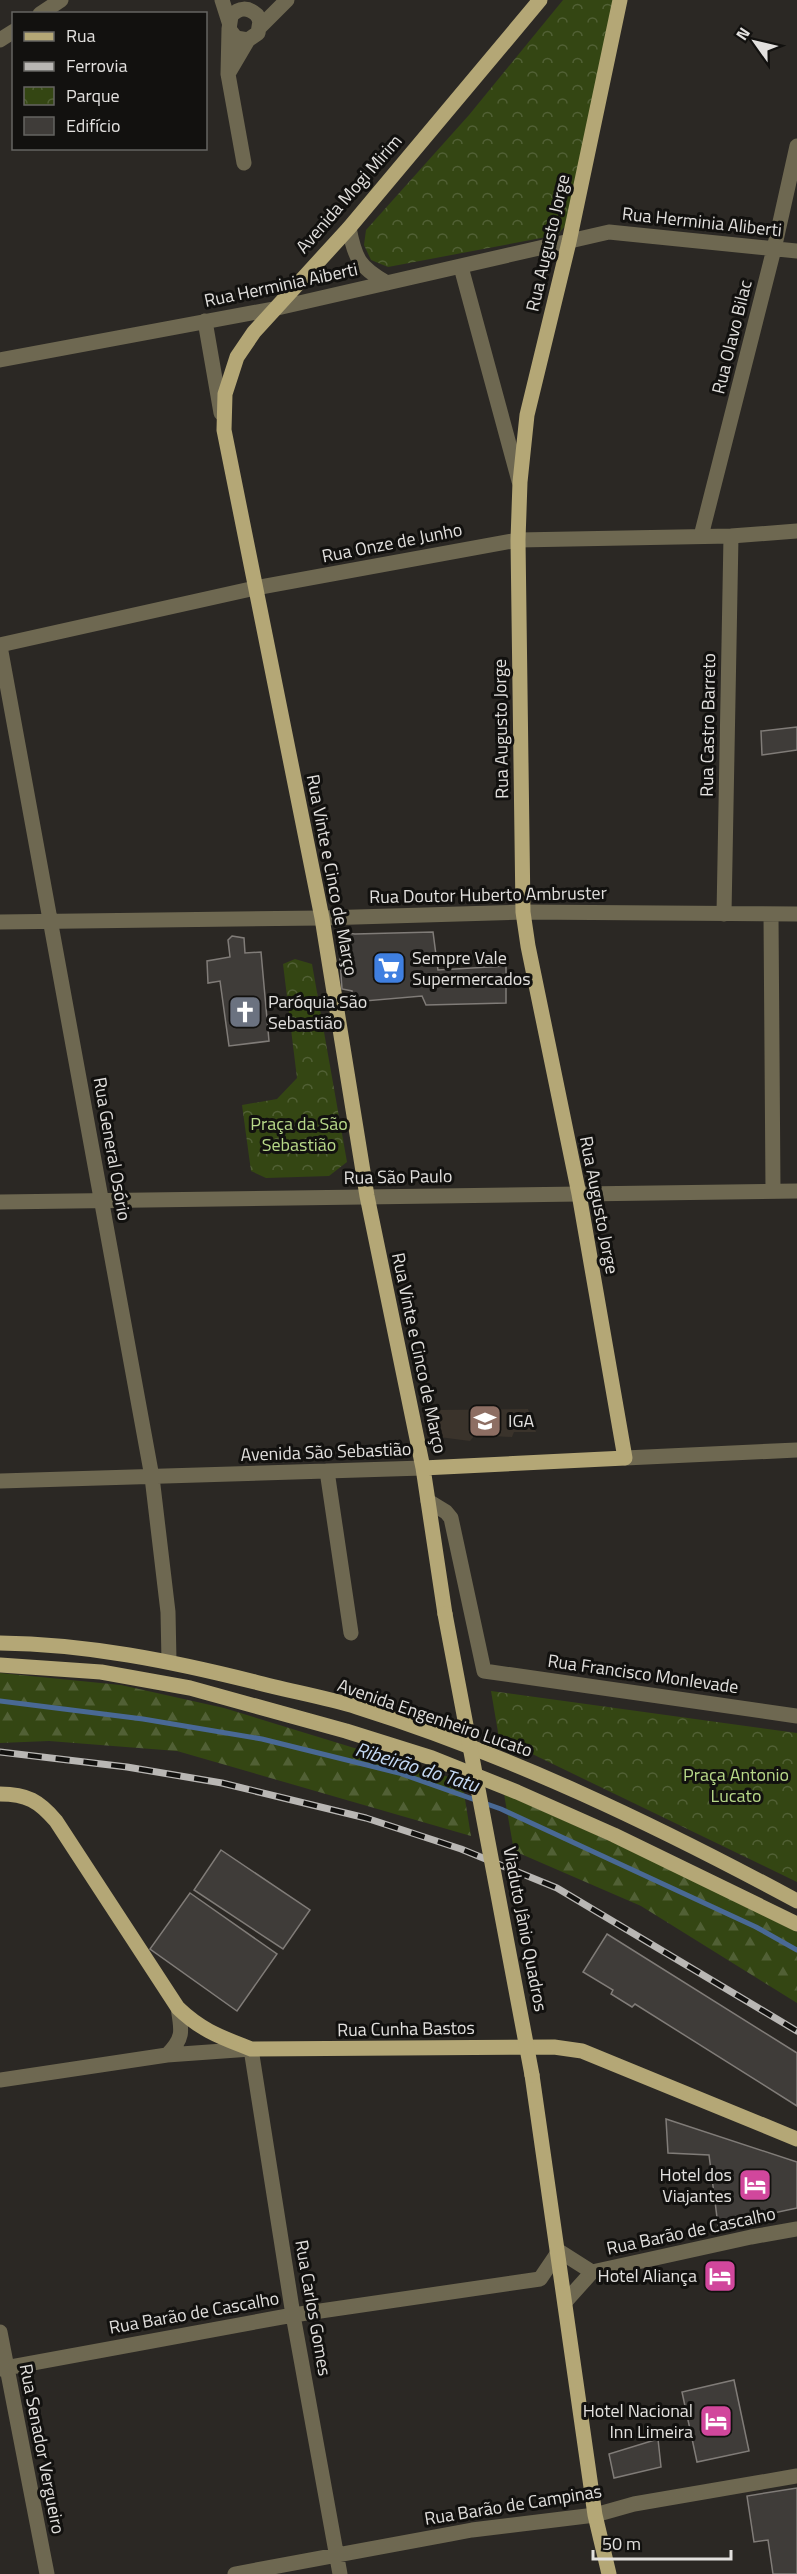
<svg xmlns="http://www.w3.org/2000/svg" width="797" height="2574" viewBox="0 0 797 2574" font-family="'Titillium Web',sans-serif">
<defs>
<pattern id="forest-firs" width="22" height="20" patternUnits="userSpaceOnUse" patternTransform="scale(1.5)"><rect width="22" height="20" fill="#344613"/><path d="M5 1l3.5 6h-7zM16 11l3.5 6h-7z" fill="#516035"/></pattern>
<pattern id="park-crowns" width="20" height="18" patternUnits="userSpaceOnUse" patternTransform="scale(1.5)"><rect width="20" height="18" fill="#344613"/><path d="M2 6a3 3 0 1 1 6 0M12 15a3 3 0 1 1 6 0" fill="none" stroke="#516035"/></pattern>
</defs>
<rect width="100%" height="100%" fill="#2b2824"/>
<path fill="#3a332b" d="M528,1409l8,23h-22l-2,5 -37,-2 -5,6 -31,-4 -4,-27z"/>
<path fill="url(#forest-firs)" d="M0,1673l121,12 103,23 238,73 9,55 -294,-85 -128,-10 -49,2z
M504,1794l126,56 167,82v71l-156,-97 -127,-55z"/>
<path fill="url(#park-crowns)" d="M563,0h54l-45,219 -15,16 -169,32 -17,-7 -7,-15 2,-15 103,-115z
M295,959l17,5 35,198 -18,14 -63,2 -15,-7 -9,-66 35,-6 20,-21 -14,-114z
M491,1691l306,42v149l-298,-144z"/>
<g fill="none" stroke-linecap="round" stroke-linejoin="round">
<path stroke="#496995" stroke-width="5" d="M0,1701l143,18 119,20 137,34 102,36 255,118 41,23"/>
</g>
<path fill="#3f3c39" stroke="#807c78" stroke-width="1.5" d="M797,727v23l-35,5 -1,-24z
M338,932l17,2 78,-2 5,38 68,-4v37l-80,2 -4,-9 -69,6 -1,-11 -10,-2z
M232,936l12,2 1,15 16,-1 8,89 -40,5 -9,-65 -12,2 -1,-22 23,-4 -2,-17z
M221,1850l89,60 -27,39 -89,-59z
M190,1893l87,61 -40,57 -87,-62z
M607,1934l190,119v53l-162,-102 -3,3 -21,-13 2,-4 -30,-18z
M666,2119l131,43v46l-79,17 -9,-70 -41,-2z
M734,2380l15,71 -52,11 -15,-70z
M658,2439l3,28 -47,11 -5,-24z
M797,2488v86h-24l-5,-34 -14,2 -7,-46z"/>
<g fill="none" stroke-linecap="round" stroke-linejoin="round">
<path stroke="#6e6851" stroke-width="15" d="M222,0l7,22
M40,14l21,-14
M260,27l27,-27
M229,29l-1,45 16,89
M0,40l14,-9
M228,74l20,-34 10,-7 2,-12 -3,-6c-9,-8 -18,-8 -26,1l-2,13 7,9 12,2
M349,228c6,31 10,39 38,55
M461,267l58,214
M205,321l16,92
M0,360l273,-51 336,-77 188,19
M701,536l73,-287 23,-103
M0,645l255,-57 263,-48 213,-4 66,-5
M0,646l152,831 16,135 1,49
M724,914l7,-378
M771,915l2,276
M0,922l322,-4 201,-6 274,2
M0,1202l797,-11
M625,1458l172,-8
M327,1471l24,162
M0,1481l423,-13
M428,1501l18,11 5,6 33,153 313,45
M167,2055c17,-17 15,-24 11,-47
M0,2080l167,-25 84,-6 42,266 47,259
M592,2272l159,-35 46,-8
M566,2301l26,-29
M0,2332l47,242
M0,2369l293,-54 247,-36 19,-28 33,21
M235,2574l237,-44 123,-15 39,-11 163,-28"/>
<path stroke="#b4a776" stroke-width="15" d="M423,1468l202,-10 -46,-264 -51,-248 -5,-34 -5,-372 2,-58 7,-67 42,-173 51,-242
M445,1614l-22,-146 -56,-272 -45,-278 -98,-488 1,-36 12,-37 17,-25 95,-104 191,-228
M0,1643c87,1 171,18 255,39 34,9 69,15 102,25 153,48 299,118 440,194
M0,1665l101,7 89,16 156,43 86,27 85,34 97,43 183,89
M0,1794c27,0 39,7 56,27l122,187c24,23 43,29 73,41l303,-2 28,4 215,88
M532,2075l63,440 14,59"/>
<g stroke="#b9b7b4" stroke-width="7">
<path id="rail" d="M0,1752l127,15 95,16 144,35 95,31 96,39 240,143"/>
</g>
<use href="#rail" stroke="#12110f" stroke-width="4.5" stroke-dasharray="14" stroke-linecap="butt"/>
<path stroke="#b4a776" stroke-width="15" d="M445,1614l87,461"/>
</g>
<defs>
<g id="supermarket-square" transform="scale(1.725)"><rect x="-9" y="-9" width="18" height="18" rx="4" fill="#3f7fe0" stroke="#12110f"/><path d="M-6-5.5h2.5l.6 2H6L4.5 2H-2.5L-4.4-4H-6ZM-1.5 3.2a1.3 1.3 0 1 0 .1 0ZM3 3.2a1.3 1.3 0 1 0 .1 0Z" fill="#fff"/></g>
<g id="church-square" transform="scale(1.725)"><rect x="-9" y="-9" width="18" height="18" rx="4" fill="#6b7280" stroke="#12110f"/><path d="M-1.2-6h2.4v3.5h3.3v2.4h-3.3V6h-2.4V-.1h-3.3v-2.4h3.3Z" fill="#fff"/></g>
<g id="university-square" transform="scale(1.725)"><rect x="-9" y="-9" width="18" height="18" rx="4" fill="#8d6e63" stroke="#12110f"/><path d="M0-5L7-2L0 1L-7-2ZM-4 1L0 2.5L4 1V4Q0 6-4 4Z" fill="#fff"/></g>
<g id="hotel-square" transform="scale(1.725)"><rect x="-9" y="-9" width="18" height="18" rx="4" fill="#d1479c" stroke="#12110f"/><path d="M-6-4.5h1.5V1H6V5H4.5V3h-9V5H-6ZM-4 0a1.8 1.8 0 1 1 3.6 0ZM.5 0V-2.5h3Q6-2.5 6 0Z" fill="#fff"/></g>
</defs>
<g fill-rule="evenodd">
<use href="#supermarket-square" x="389" y="968"/>
<use href="#church-square" x="245" y="1012"/>
<use href="#university-square" x="485" y="1421"/>
<use href="#hotel-square" x="755" y="2185"/>
<use href="#hotel-square" x="720" y="2276"/>
<use href="#hotel-square" x="716" y="2421"/>
</g>
<g text-anchor="middle" stroke-width="6" stroke-linejoin="round" paint-order="stroke">
<g font-size="18" fill="#e2e0de" stroke="#12110f">
<text transform="translate(349 194) rotate(-49)" y="6">Avenida Mogi Mirim</text>
<text transform="translate(702 222) rotate(6)" y="6">Rua Herminia Aliberti</text>
<text transform="translate(548 243) rotate(-77)" y="6">Rua Augusto Jorge</text>
<text transform="translate(281 285) rotate(-12)" y="6">Rua Herminia Aiberti</text>
<text transform="translate(732 337) rotate(-76)" y="6">Rua Olavo Bilac</text>
<text transform="translate(392 543) rotate(-11)" y="6">Rua Onze de Junho</text>
<text transform="translate(708 725) rotate(-89)" y="6">Rua Castro Barreto</text>
<text transform="translate(501 729) rotate(-91)" y="6">Rua Augusto Jorge</text>
<text transform="translate(332 875) rotate(79)" y="6">Rua Vinte e Cinco de Março</text>
<text transform="translate(488 895) rotate(-1)" y="6">Rua Doutor Huberto Ambruster</text>
<text transform="translate(112 1149) rotate(80)" y="6">Rua General Osório</text>
<text transform="translate(398 1177) rotate(-1)" y="6">Rua São Paulo</text>
<text transform="translate(599 1205) rotate(79)" y="6">Rua Augusto Jorge</text>
<text transform="translate(419 1353) rotate(78)" y="6">Rua Vinte e Cinco de Março</text>
<text transform="translate(326 1452) rotate(-2)" y="6">Avenida São Sebastião</text>
<text transform="translate(643 1674) rotate(8)" y="6">Rua Francisco Monlevade</text>
<text transform="translate(435 1718) rotate(19)" y="6">Avenida Engenheiro Lucato</text>
<text transform="translate(525 1929) rotate(79)" y="6">Viaduto Jânio Quadros</text>
<text transform="translate(406 2029) rotate(-1)" y="6">Rua Cunha Bastos</text>
<text transform="translate(691 2231) rotate(-12)" y="6">Rua Barão de Cascalho</text>
<text transform="translate(313 2308) rotate(80)" y="6">Rua Carlos Gomes</text>
<text transform="translate(194 2313) rotate(-10)" y="6">Rua Barão de Cascalho</text>
<text transform="translate(42 2449) rotate(79)" y="6">Rua Senador Vergueiro</text>
<text transform="translate(513 2505) rotate(-9)" y="6">Rua Barão de Campinas</text>
</g>
<g font-size="18" fill="#e2e0de" stroke="#12110f" text-anchor="start">
<text x="412" y="964">Sempre Vale<tspan x="412" dy="21">Supermercados</tspan></text>
<text x="268" y="1008">Paróquia São<tspan x="268" dy="21">Sebastião</tspan></text>
<text x="508" y="1427">IGA</text>
<text x="732" y="2181" text-anchor="end">Hotel dos<tspan x="732" dy="21">Viajantes</tspan></text>
<text x="697" y="2282" text-anchor="end">Hotel Aliança</text>
<text x="693" y="2417" text-anchor="end">Hotel Nacional<tspan x="693" dy="21">Inn Limeira</tspan></text>
</g>
<g font-size="18" fill="#b8d989" stroke="#12110f">
<text x="299" y="1130">Praça da São<tspan x="299" dy="21">Sebastião</tspan></text>
<text x="736" y="1781">Praça Antonio<tspan x="736" dy="21">Lucato</tspan></text>
</g>
<g font-size="20" font-style="italic" fill="#c5d9f5" stroke="#12110f">
<text transform="translate(417 1767) rotate(17)" y="7">Ribeirão do Tatu</text>
</g>
</g>
<rect x="12" y="12" width="195" height="138" fill="#12110f" stroke="#656462" stroke-width="1.5"/>
<rect x="24" y="32" width="30" height="9" fill="#b4a776" stroke="#656462" stroke-width="1.5"/>
<text x="66" y="42" font-size="18" fill="#e2e0de">Rua</text>
<rect x="24" y="62" width="30" height="9" fill="#b9b7b4" stroke="#656462" stroke-width="1.5"/>
<text x="66" y="72" font-size="18" fill="#e2e0de">Ferrovia</text>
<rect x="24" y="87" width="30" height="18" fill="url(#park-crowns)" stroke="#656462" stroke-width="1.5"/>
<text x="66" y="102" font-size="18" fill="#e2e0de">Parque</text>
<rect x="24" y="117" width="30" height="18" fill="#3f3c39" stroke="#656462" stroke-width="1.5"/>
<text x="66" y="132" font-size="18" fill="#e2e0de">Edifício</text>
<g transform="translate(755 42) rotate(304)" stroke="#12110f" stroke-width="4.5" paint-order="stroke">
<path d="M0-4.5L10 22L0 15L-10 22Z" fill="#e2e0de"/>
<text y="-9" font-size="16" font-weight="bold" text-anchor="middle" fill="#e2e0de">N</text>
</g>
<path d="M593 2550v9h138v-9" fill="none" stroke="#e2e0de" stroke-width="3"/>
<text x="602" y="2550" font-size="18" fill="#e2e0de" stroke="#12110f" stroke-width="4.5" paint-order="stroke">50 m</text>
</svg>
